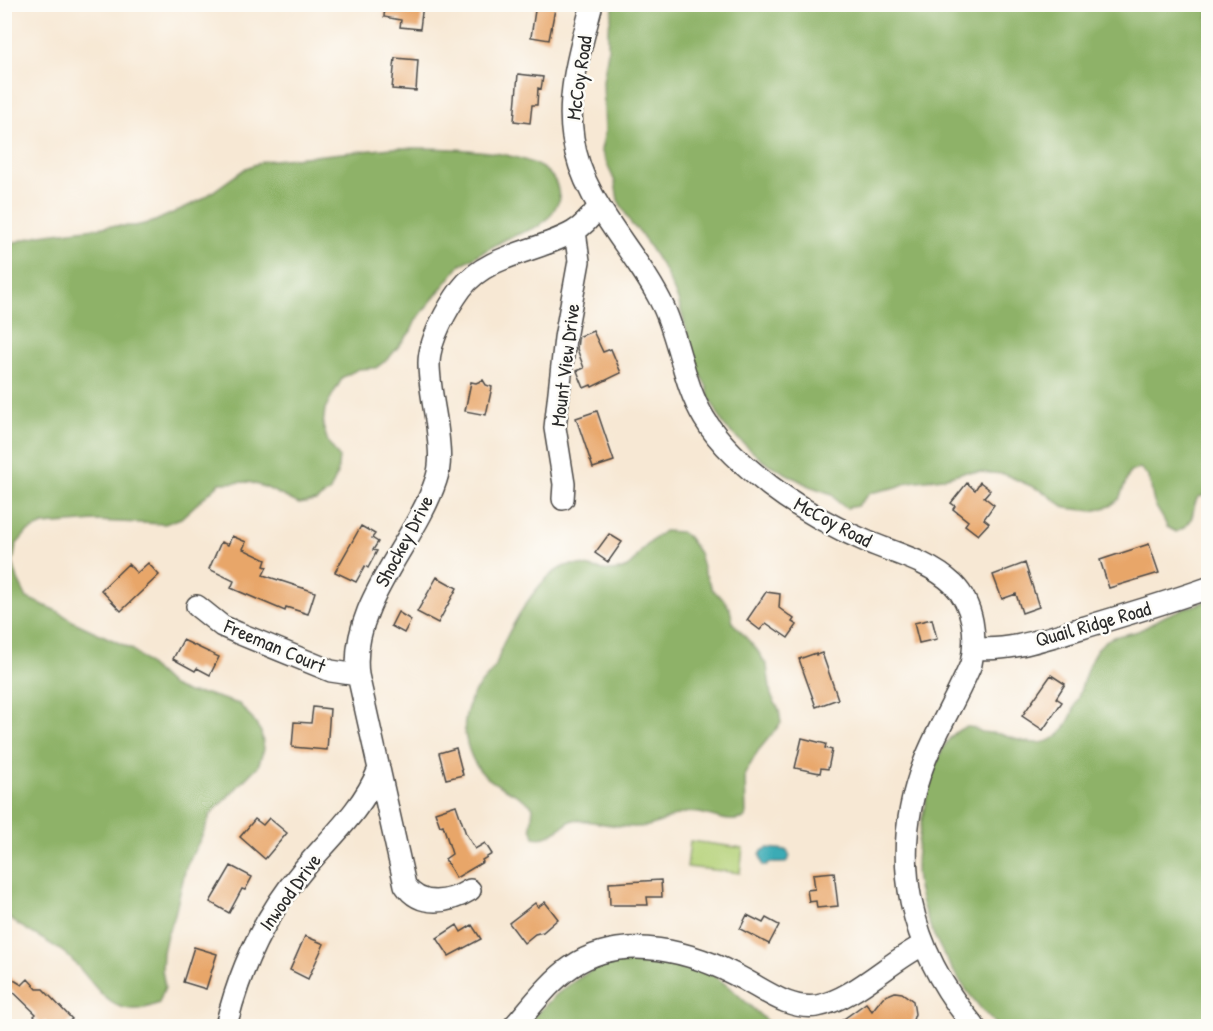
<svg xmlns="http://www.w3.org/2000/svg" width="1213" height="1031" viewBox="0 0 1213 1031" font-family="'Patrick Hand',sans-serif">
<rect width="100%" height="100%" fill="#fdfcf7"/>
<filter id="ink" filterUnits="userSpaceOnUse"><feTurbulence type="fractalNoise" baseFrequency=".0167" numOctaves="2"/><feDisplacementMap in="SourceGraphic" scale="12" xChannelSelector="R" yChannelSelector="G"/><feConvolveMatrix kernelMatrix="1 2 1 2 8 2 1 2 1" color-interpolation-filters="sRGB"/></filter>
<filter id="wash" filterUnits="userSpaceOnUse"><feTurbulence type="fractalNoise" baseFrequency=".008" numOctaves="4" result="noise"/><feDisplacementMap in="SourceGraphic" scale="24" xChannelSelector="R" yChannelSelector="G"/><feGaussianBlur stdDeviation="1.35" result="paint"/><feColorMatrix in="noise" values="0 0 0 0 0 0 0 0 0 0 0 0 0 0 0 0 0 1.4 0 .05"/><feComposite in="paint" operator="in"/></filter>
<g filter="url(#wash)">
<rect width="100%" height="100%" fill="#f7e8d4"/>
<path fill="#b3d076" stroke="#6f7e50" stroke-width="1.5" d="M690,841l53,7 -3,25 -53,-6z"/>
<path fill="#8eb267" stroke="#5c6e49" stroke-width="1.5" d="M670,4l538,1v490l-10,2c-9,15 1,24 -22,35l-9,-5c-3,-9 -8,-14 -12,-22 -6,-14 0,-25 -15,-37l-10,4 -11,27 -9,7 -17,5 -27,-3 -24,-17 -38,-17 -26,-2h-14l-21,6 -34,4 -12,5 -27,6 -13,13 -11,2 -8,-6 -6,-8 -23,-8 -46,-25 -38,-34 -16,-30 -2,-10 -10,-18 -19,-69 -13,-29 -25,-39 -8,-7 -14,-25 -3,-18 -14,-32 4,-18 -2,-51 5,-29v-22l6,-25z
M392,148c36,0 144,-3 163,33 3,5 3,13 5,18l-9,16 -12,11 -33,13 -46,26 -44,55 -5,11 -22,27 -13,10 -18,1 -15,8 -10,17 -8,15 -2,17 5,16 11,15 -2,18 -7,16 -14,10 -17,3 -32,-16 -18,-6 -29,1 -39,35 -16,6 -70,-3 -52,4 -16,7 -11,13 -3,18 5,17 9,18 32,14 15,10 58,27 40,37 16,7 18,1 33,10 12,13 10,15 3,17 -6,17 -48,49 -6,17 -18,35 -12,51 -7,16 -4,18 -1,18 3,17 -6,16c-53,24 -64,-27 -96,-51 -19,-14 -40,-22 -58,-37v-670l35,-10 71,-9h24l18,-4 48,-22 45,-32 18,-7z
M664,531l17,1 7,5 11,16 5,18 8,18 13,12 5,8 3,14 24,27 10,16 4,29 8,15 2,13 -23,28 -13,23 1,43c-17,9 -35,-4 -54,-5 -15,0 -29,11 -44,14 -25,4 -50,-5 -75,-6 -14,7 -23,21 -39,17l-3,-10 2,-20c-16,-16 -41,-20 -55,-39 -9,-13 -15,-33 -13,-48 1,-9 6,-23 11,-30 6,-9 15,-15 20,-25 3,-7 4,-15 7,-21 12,-24 34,-64 58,-76 20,-11 44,11 66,-1 8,-4 12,-15 18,-20 7,-6 10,-10 19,-16z
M1208,600v426h-211c-36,-36 -72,-93 -80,-145 -3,-22 2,-46 6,-67 3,-12 4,-24 8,-36 7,-18 12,-39 30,-49 7,-5 14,0 21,3 6,1 12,1 18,2 18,6 39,15 56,3 24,-18 24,-70 45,-92 10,-11 24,-9 37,-14 12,-5 21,-13 32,-17 13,-6 26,-8 38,-14z
M632,956l26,7h19l28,5 30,24 37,34h-248l33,-32 16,-12 31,-20z"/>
<path fill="#3aabb5" stroke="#326b70" stroke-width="1.5" d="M767,848l20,2 3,6c-3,10 -13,7 -22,7l-1,3h-4l-3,-11 2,-4z"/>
<g id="blocks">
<path fill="#e8a669" d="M385,4h38l-3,25 -20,-2 1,-7 -17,-3z
M536,4h20l-7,36 -18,-3z
M395,58l23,2 -2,31 -24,-2z
M518,74l25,3 -2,12 -3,-1 -1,17h-5l-2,18 -16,-2z
M593,331l10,21 8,-3 10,24 -29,14 -1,-2 -7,3 -7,-17 7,-3 -7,-19 1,-9v-3z
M483,380l3,5 6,2 -6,28 -21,-4 6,-29 5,1z
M597,411l17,50 -21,7 -17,-50z
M980,482l10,8 -6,7 10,8 -10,14 5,4 -11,12 -13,-10 3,-4 -15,-12 2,-3 -4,-3 16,-20 8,7z
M361,526l14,8 -3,4 6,4 -5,8 4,1 -9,17 -3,-2 -9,16 -21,-10z
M609,534l13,8 -14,20 -13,-9z
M232,536l14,6 -3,7 23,11 -2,6 3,1 -4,8 52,17 -7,22 -22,-7 -1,4 -54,-23 3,-7 -25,-12 12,-27 7,3z
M1149,544l10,29 -50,15 -9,-28z
M148,563l11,12 -38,36 -20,-21 27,-26 9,9z
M1025,563l14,44 -17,6 -6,-19 -14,5 -9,-24z
M437,577l20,11 -19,35 -21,-11z
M766,592l14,2 -1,14 15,11 -2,3 5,3 -9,13 -22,-15 -6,7 -13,-10z
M398,612l13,8 -7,13 -13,-7z
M932,619l5,20 -18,4 -5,-20z
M183,640l36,17 -9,18 -13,-7 -2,3 -22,-12z
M816,653v2l6,-2 16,46 -22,8 -17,-48z
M1051,675l14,9 -9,14 6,4 -19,28 -21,-14z
M313,707l17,2 -3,41 -35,-3 2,-25 17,1z
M802,738l24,6 -1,4 7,2 -4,19 -7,-1 -1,5 -25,-5z
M456,748l7,27 -17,4 -7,-26z
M456,805l10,29 9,15 10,-6 7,11 -10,6 1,2 -27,16 -11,-19 7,-5 -9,-29 -3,1 -5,-14z
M269,818l18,15 -22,26 -25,-22 15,-18 8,6z
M231,866l21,11 -7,13 -3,-1 -13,24 -19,-11z
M834,872l4,34 -21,2 -1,-7 -7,1 -2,-12 8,-1 -2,-15z
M661,880l1,17h-15l1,8h-38l-1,-22z
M545,902l13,17 -15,13 -8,2 -11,9 -15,-20 26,-20 3,4z
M747,915l16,8 3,-5 13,7 -10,19 -29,-15z
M457,925l4,7 11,-7 9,14 -32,17 -12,-18z
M305,936l19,8 -16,35 -18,-9z
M194,947l23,7 -11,35 -23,-7z
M4,974l18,11 6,-6 9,10h6l29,30 -8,7h-14l-5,-5 -4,3 -7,-8 2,-2 -32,-31z
M895,992l7,1 11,8 2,13 -4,12h-77l32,-23 6,8 11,-14z"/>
</g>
</g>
<g filter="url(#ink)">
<use href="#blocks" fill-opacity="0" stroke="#4a4744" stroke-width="1.5"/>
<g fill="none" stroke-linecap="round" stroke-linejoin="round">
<g stroke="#4a4744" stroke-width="24">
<path id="minor" d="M592,4c-11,43 -26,89 -19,134 9,66 64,112 91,170 16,36 20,77 40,110 16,27 42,49 66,68 29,22 65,42 98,56 29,12 62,20 85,42 21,21 24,53 18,80 -14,34 -34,65 -47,99 -37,95 -14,187 50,263
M563,499l1,-15 -9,-56 10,-90 14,-77 -4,-30
M197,606l25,20 16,7 93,38 27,4
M974,648c37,4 72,-10 108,-20 42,-13 84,-25 126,-40
M470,890c-21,13 -50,18 -65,-5l-47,-210c-9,-71 57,-131 78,-195 6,-17 3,-36 1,-54 -3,-21 -8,-42 -8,-63 0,-23 19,-56 32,-74 26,-35 77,-37 112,-57 11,-6 19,-16 26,-26
M226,1026c14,-58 38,-110 77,-156 26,-31 60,-61 75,-99
M514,1026c18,-20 35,-44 57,-59 52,-36 124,-15 174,13 22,12 46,30 72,26 36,-6 73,-45 106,-61"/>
</g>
<use href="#minor" stroke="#fff" stroke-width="21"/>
</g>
</g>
<g text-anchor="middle" stroke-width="5" stroke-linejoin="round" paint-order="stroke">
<g font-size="20" fill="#2b2b2b" stroke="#fdfcf7">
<text transform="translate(579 78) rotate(-82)" y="7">McCoy Road</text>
<text transform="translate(565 365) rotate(-83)" y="7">Mount View Drive</text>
<text transform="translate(833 522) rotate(28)" y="7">McCoy Road</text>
<text transform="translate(404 541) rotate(-62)" y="7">Shockey Drive</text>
<text transform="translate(1093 624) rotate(-16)" y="7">Quail Ridge Road</text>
<text transform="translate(275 646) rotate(23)" y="7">Freeman Court</text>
<text transform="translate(290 892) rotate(-54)" y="7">Inwood Drive</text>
</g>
</g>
<rect width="1213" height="1031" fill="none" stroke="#fdfcf7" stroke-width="24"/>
</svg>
